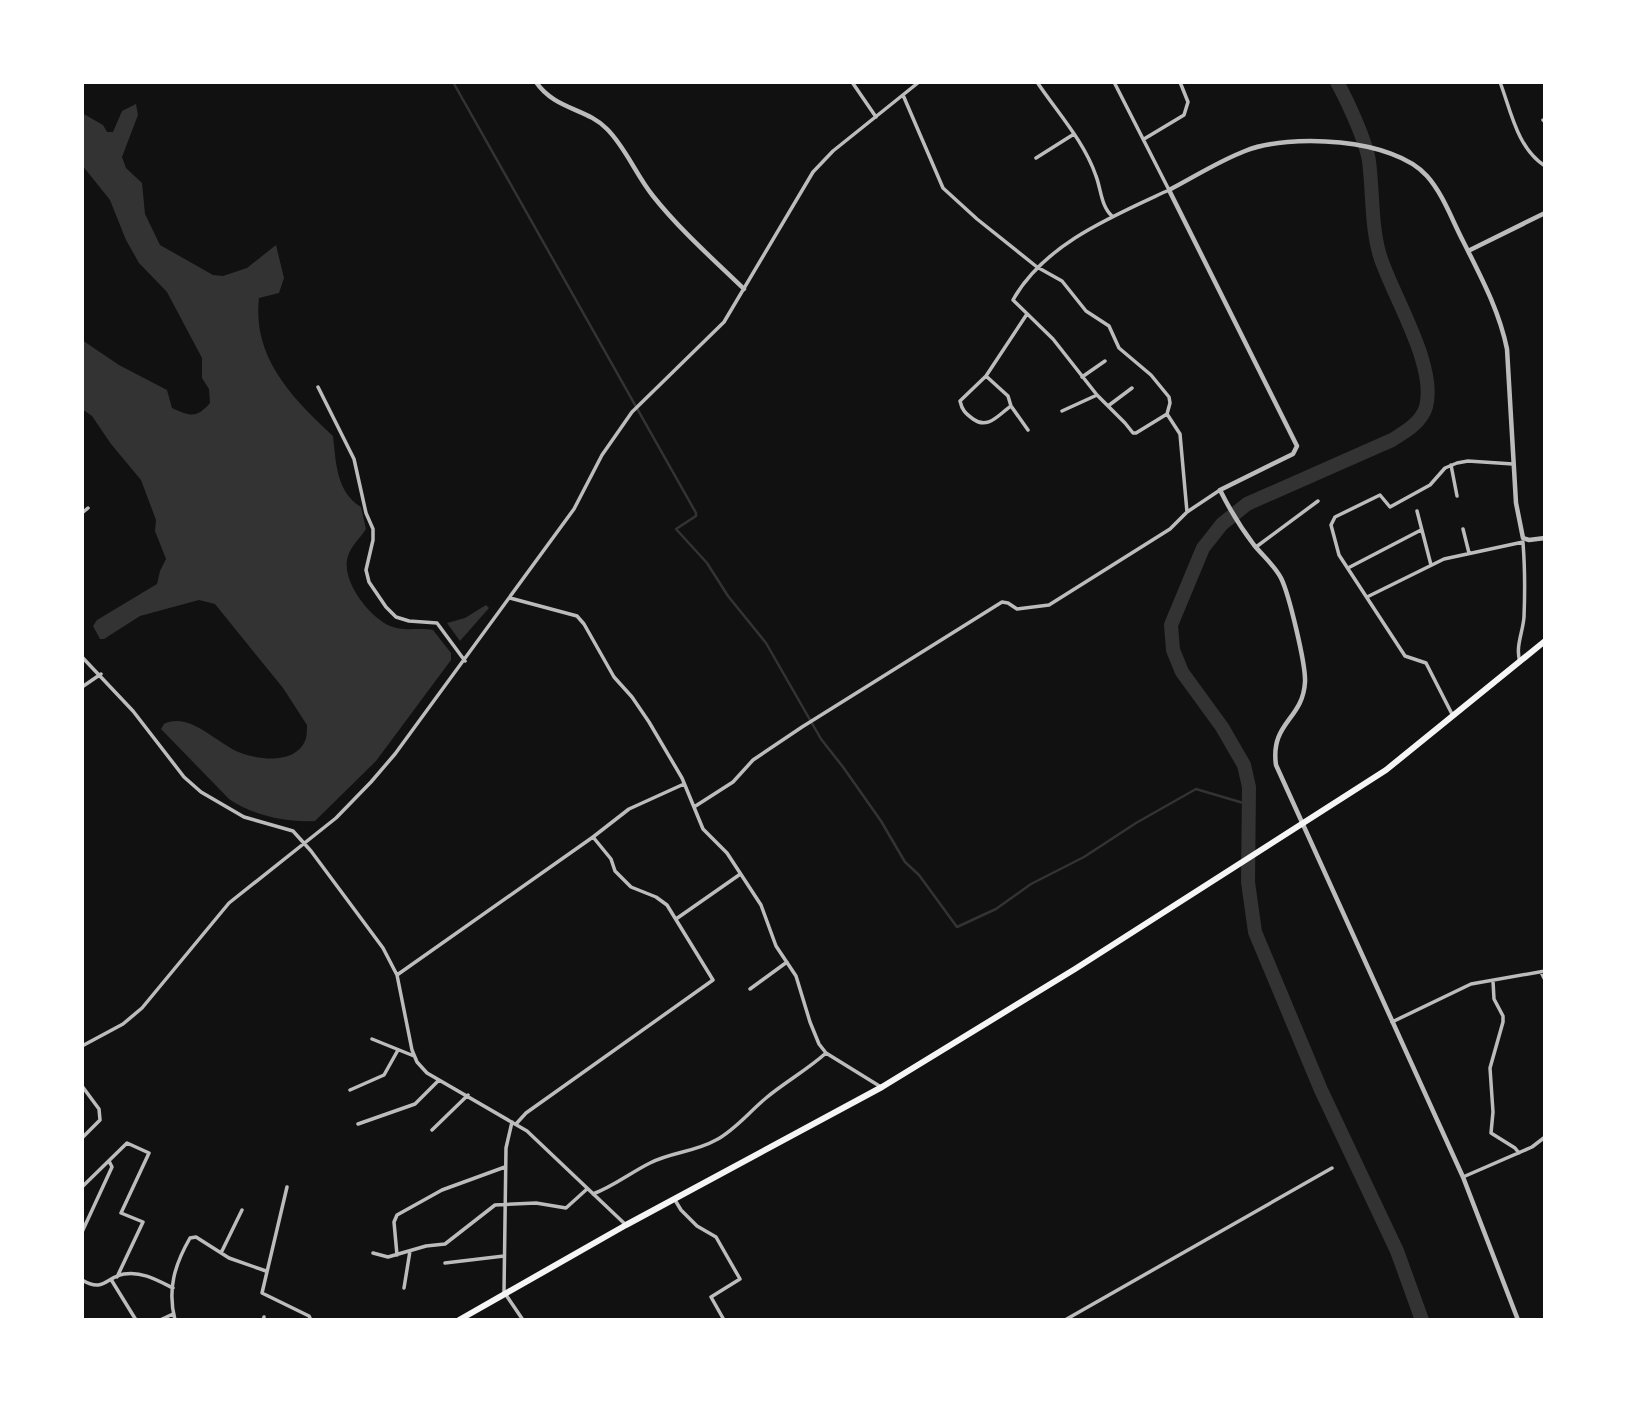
<svg xmlns="http://www.w3.org/2000/svg" width="1627" height="1402" viewBox="0 0 1627 1402" font-family="Ubuntu,sans-serif">
<rect width="100%" height="100%" fill="#111"/>
<path fill="#333" d="M136,104l2,11 -16,42 4,11 16,15 3,31 15,31 53,30 10,1 24,-8 29,-23 8,33 -5,15 -20,5c-7,60 34,101 74,138 3,26 3,56 28,71l5,22c-5,8 -15,17 -18,27 -8,24 21,61 42,70 14,6 29,1 43,4l18,23v7l-75,101 -61,60c-29,2 -63,-6 -86,-22l-68,-70 3,-5c26,-13 54,21 77,29 19,7 54,11 64,-12 2,-4 2,-11 2,-16l-24,-37 -68,-84 -16,-4 -59,16 -36,23h-4l-7,-13 4,-6 60,-36 3,-13 6,-12 -11,-28 1,-11 -15,-40 -30,-36 -19,-28 -10,-7v-69l37,25 48,25 5,18c18,8 24,11 38,-5l-1,-14 -7,-11v-20l-35,-66 -28,-29 -13,-23 -16,-40 -28,-35v-52l21,12 4,7h6l9,-21z
M486,605l3,3 -29,33 -13,-18 18,-5z"/>
<g fill="none" stroke-linecap="round" stroke-linejoin="round">
<path stroke="#333" stroke-width="2.5" d="M453,82l243,431v3l-20,13 31,34 21,33 38,47 55,96 22,28 38,54 24,41 14,13 38,52 39,-18 35,-25 53,-27 52,-34 60,-34 54,16"/>
<path stroke="#333" stroke-width="14" d="M1337,82c10,18 29,59 32,79 4,31 2,65 11,95 13,41 57,109 46,151 -5,16 -21,25 -34,33l-145,64 -25,20 -19,24 -32,77 2,25 9,22 40,55 22,38 5,22 -1,95 7,50 66,158 76,161 25,69"/>
<path stroke="#bcbcbc" stroke-width="3.5" d="M852,82l24,35
M1037,82c20,30 47,59 59,94 5,13 5,30 16,40
M1114,82l55,108c-56,26 -125,54 -156,110l40,39 44,56 28,28 8,10h3l31,-19 13,20 7,78
M1500,82c11,29 17,66 45,84
M903,95l40,93 34,31 60,48 25,14 24,30 23,15 10,22 32,27 18,22 1,6 -3,11
M1543,120l2,2
M1144,139l40,-24 4,-13 -8,-20
M1036,158l38,-24
M986,376l22,20 3,10 17,24
M1082,377l23,-16
M318,387l36,72 12,54 7,16v11l-7,30 3,12 17,25 10,10 13,4 28,2 28,38
M1011,406c-13,9 -23,24 -38,13 -8,-6 -11,-9 -13,-18l26,-25 41,-62
M1108,406l24,-18
M1062,411l35,-16
M1451,465l6,31
M1417,511l14,54
M82,513l6,-5
M1463,529l6,24
M1256,547l62,-46
M1348,568l73,-38
M1367,597l77,-38 79,-17
M510,598l67,18 7,8 30,53 18,20 17,25 33,56 21,51 24,24 34,52 15,41 20,30 14,46 9,22 7,9 55,34
M82,657l51,54 51,66 17,15 43,25 49,14 18,20 72,97 14,27 15,75 5,12 10,11 100,58 99,94
M1520,662c-5,-15 3,-30 4,-45 1,-25 1,-49 -1,-74
M82,687l19,-13
M1453,716l-27,-53 -21,-7 -66,-101 -8,-30 4,-8 45,-22 10,12 40,-22 15,-17 12,-5 11,-2 45,3
M694,807l39,-25 20,-22 49,-33 200,-125 6,1 9,6 32,-4 121,-76 17,-17 33,-22
M593,837l36,-28 55,-25
M676,919l63,-44
M1541,972l4,8
M397,975l196,-138 18,22 4,12 16,16 25,10 11,8 46,75 -187,133 -10,11
M1493,981l1,18 9,17v6l-13,46 3,44 -2,21 24,15 4,5
M750,989l37,-27
M1392,1022l79,-38 74,-13
M372,1039l42,17
M82,1046l41,-22 19,-16 87,-105 107,-85 35,-36 24,-28 179,-245 28,-54 30,-43 92,-90 89,-150 20,-21 86,-69
M82,1086l17,23 1,11 -18,18
M350,1090l34,-15 14,-25
M512,1122l-6,26 -2,144 19,28
M358,1124l57,-20 24,-24
M432,1130l36,-35
M1463,1177l69,-30 13,-10
M82,1187l45,-44 22,10 -28,60 22,9 -26,55
M287,1187l-25,106 47,23 2,4
M593,1194c21,-8 37,-21 57,-31 21,-11 45,-11 66,-23 19,-10 33,-28 50,-42 19,-16 41,-28 60,-45
M675,1200l6,10 16,16 19,11 24,42 -29,18 13,23
M82,1232l30,-65 -3,-6
M221,1253l21,-43
M373,1253l15,4 38,-11 19,-2 50,-39 41,-2 30,5 21,-19
M397,1255l-3,-33 3,-7 45,-25 63,-23
M445,1263l59,-7
M82,1280c22,13 24,-3 42,-6 18,-3 33,6 49,14
M112,1281l24,39
M404,1288l6,-37
M160,1320l13,-6
M175,1320c-8,-31 0,-56 15,-82l6,-1 33,21 37,13
M263,1320l1,-3
M1065,1320l267,-152"/>
<path stroke="#bcbcbc" stroke-width="4.5" d="M536,82c19,28 51,26 71,47 19,19 29,46 46,67 27,34 60,63 91,93
M1468,251l77,-38
M1518,1320l-55,-143 -187,-412c-6,-43 27,-45 29,-83 1,-17 -16,-88 -24,-104 -6,-12 -18,-22 -27,-33 -13,-17 -24,-35 -34,-55l73,-36 4,-8 -128,-256c25,-13 50,-29 76,-39 44,-18 149,-13 182,25 16,18 25,44 36,65 18,36 36,69 44,108l9,154 7,35 6,2 16,-2"/>
<path stroke="#f5f5f5" stroke-width="6" d="M459,1320l167,-95 256,-138 193,-118 311,-199 159,-129"/>
</g>
<rect width="1627" height="1402" fill="none" stroke="#ffffff" stroke-width="168"/>
</svg>
